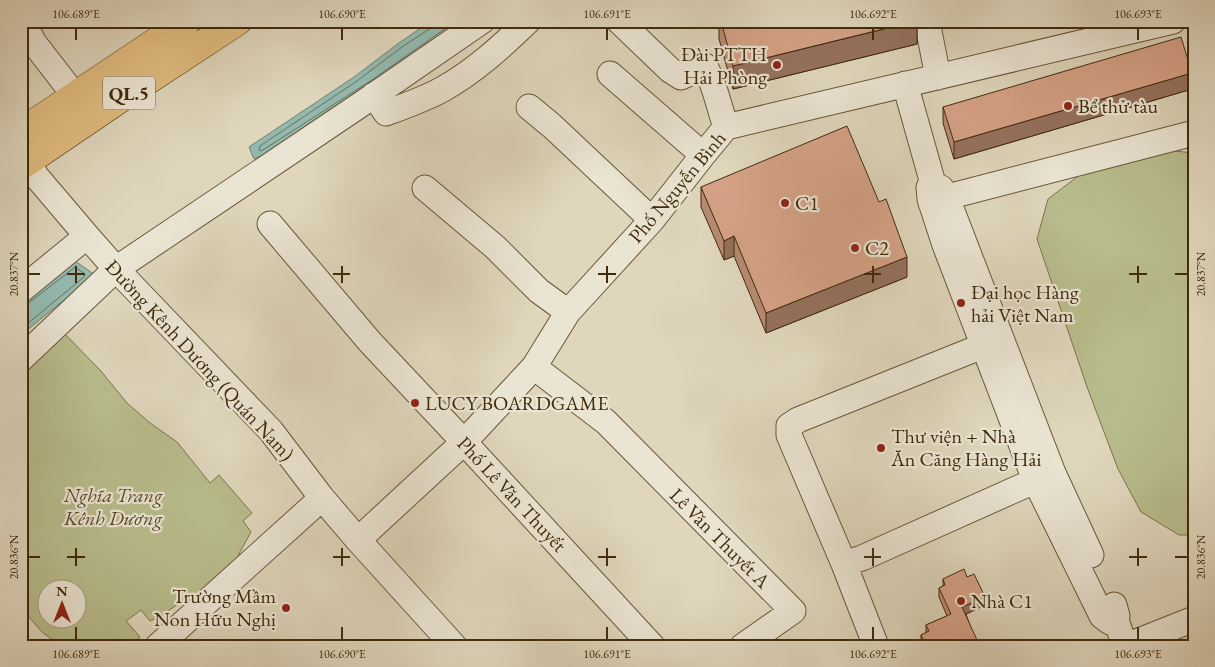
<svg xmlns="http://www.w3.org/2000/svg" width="1215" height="667" viewBox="0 0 1215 667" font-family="'EB Garamond',serif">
<rect width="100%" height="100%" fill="#dfd6bc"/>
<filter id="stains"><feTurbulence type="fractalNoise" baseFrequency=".004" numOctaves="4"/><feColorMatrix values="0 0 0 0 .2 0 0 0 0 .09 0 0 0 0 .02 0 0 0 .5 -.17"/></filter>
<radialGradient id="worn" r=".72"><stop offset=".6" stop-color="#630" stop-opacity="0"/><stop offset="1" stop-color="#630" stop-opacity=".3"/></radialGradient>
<path fill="#b8bc8c" stroke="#7d744c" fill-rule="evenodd" d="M1146,148l48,5v382h-15l-38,-23 -23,-43 -31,-82 -50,-148 11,-40 42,-32z
M59,328l41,42 27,33 23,20 27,19 33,41 9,-8 33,38 -9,8 8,11 -28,51 -32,29 -9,-11 -21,15 -11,5 -9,-11 -15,11 14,16 -12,9h-67l-19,-14 -21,-24v-232zM48,590h30v30h-30z"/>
<path fill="#93b9af" stroke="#73806d" d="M431,21h33l-199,133 -11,5 -5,-12 105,-70 45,-34z
M75,261l20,14 -74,60v-33z"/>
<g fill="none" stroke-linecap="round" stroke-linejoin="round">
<path stroke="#6a725d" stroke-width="1" d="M379,75l77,-54
M378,76l-115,74 -2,1 -2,-1 1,-4 97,-65 45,-34 29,-19 2,-3v-4
M21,306l5,-1 48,-37h2l9,6 -1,3 -63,52"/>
<g stroke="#695637" stroke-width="27">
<path id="minor" d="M619,21l51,49 11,7 24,-11c10,19 14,41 21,61
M927,21l11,56
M21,23l4,3 9,17 41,53
M610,74l93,81
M905,84l27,96 -3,8 1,11 15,46 90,235 67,136 8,6 6,-2
M374,95l12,18c19,-7 39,-14 57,-24 32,-18 59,-43 85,-68
M529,107l23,19 100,94
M29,162l7,14 51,60 29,33 155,162 51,67 36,42 96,106
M425,188l70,59 44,44 29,21
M941,188l6,10 106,275 38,82
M931,203l20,-7 243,-63
M270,224l100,118 94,100 188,204
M21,290l66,-54
M21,359l95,-90 244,-164 122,-84
M534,367l72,55 187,189 -50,35
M358,540l106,-98 70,-75 34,-55 84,-92 51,-65 23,-28 447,-106
M844,564l18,-6 188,-84
M1114,605l3,11 -1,4 9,26
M158,646l164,-148
M876,646l-32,-82 -55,-129v-9l9,-6 202,-81
M1126,646l68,-27"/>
</g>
<g stroke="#422b0b" stroke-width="29">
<path id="highway" d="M21,132l166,-111
M21,166l106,-72 111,-73"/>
</g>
<use href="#minor" stroke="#eae4d3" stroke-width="25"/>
<use href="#highway" stroke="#e0bb7e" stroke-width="28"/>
</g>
<path fill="#b78a73" stroke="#422b0b" d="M719,21h198v23l-184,45 -14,-50z
M1192,89l-238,70 -11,-36v-16z
M701,187l206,90 -141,56 -32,-77 -10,4 -23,-53z
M967,577l18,28 -19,9 11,32h-55l-1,-2v-9l5,-2v-8l21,-9 -8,-19v-9l4,-2v-7z"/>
<path fill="#95715e" stroke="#422b0b" d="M917,21v23l-184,45v-23z
M1192,73v16l-238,70v-17z
M734,236v20l-10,4v-19z
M907,257v20l-141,56v-20z
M985,597v8l-23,11v-9z
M977,640v6h-13z
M943,642v4h-9z"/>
<path fill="#d5a186" stroke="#422b0b" d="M721,21h195l-183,45z
M1181,37l11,36 -238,69 -11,-35z
M847,126l32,76 7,-3 21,58 -141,56 -32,-77 -10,5 -23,-54z
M964,569l3,8 7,-3 11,23 -23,10 15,33 -13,6h-19l-2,-4 -9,4h-8l-5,-11 8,-4 -3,-6 25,-11 -12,-26 6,-3 -2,-6z
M1003,640l3,6h-14z
M1019,643l2,3h-8z"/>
<path fill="none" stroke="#422b0b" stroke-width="2" d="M76,28v12M342,28v12M607,28v12M873,28v12M1138,28v12M76,266v17M342,266v17M607,266v17M873,266v17M1138,266v17M28,274h12M67,274h18M333,274h17M598,274h18M864,274h17M1129,274h18M1175,274h13M76,548v18M342,548v18M607,548v18M873,548v18M1138,548v18M28,557h12M67,557h18M333,557h17M598,557h18M864,557h17M1129,557h18M1175,557h13M76,627v13M342,627v13M607,627v13M873,627v13M1138,627v13"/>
<g fill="#8f2418" stroke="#eae4d3" stroke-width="2">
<circle cx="777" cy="65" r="5"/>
<circle cx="1068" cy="106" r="5"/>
<circle cx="785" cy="203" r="5"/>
<circle cx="855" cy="248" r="5"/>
<circle cx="961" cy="303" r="5"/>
<circle cx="415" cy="403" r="5"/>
<circle cx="881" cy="448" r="5"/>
<circle cx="961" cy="601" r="5"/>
<circle cx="286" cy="608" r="5"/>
</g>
<g text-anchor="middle" stroke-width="4.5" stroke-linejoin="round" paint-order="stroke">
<rect fill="#eae4d3" stroke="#746247" stroke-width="1" x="103" y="76.5" width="52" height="33" rx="4"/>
<g font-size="19" font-weight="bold" fill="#422b0b">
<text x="129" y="100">QL.5</text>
</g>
<g font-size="20" fill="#422b0b" stroke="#eae4d3" text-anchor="start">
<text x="767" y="61" text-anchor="end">Đài PTTH<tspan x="767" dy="23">Hải Phòng</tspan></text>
<text x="1078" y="113">Bể thử tàu</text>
<text x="795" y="210">C1</text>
<text x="865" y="255">C2</text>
<text x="971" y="299">Đại học Hàng<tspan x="971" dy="23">hải Việt Nam</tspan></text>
<text x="425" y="410">LUCY BOARDGAME</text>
<text x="891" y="443">Thư viện + Nhà<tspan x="891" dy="23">Ăn Căng Hàng Hải</tspan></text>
<text x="276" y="603" text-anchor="end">Trường Mầm<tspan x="276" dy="23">Non Hữu Nghị</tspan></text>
<text x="971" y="608">Nhà C1</text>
</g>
<g font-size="20" fill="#422b0b" stroke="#eae4d3">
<text transform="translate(677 187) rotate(-50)" y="7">Phố Nguyễn Bình</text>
<text transform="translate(200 360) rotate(47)" y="7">Đường Kênh Dương (Quán Nam)</text>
<text transform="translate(512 494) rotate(47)" y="7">Phố Lê Văn Thuyết</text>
<text transform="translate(720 538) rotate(45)" y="7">Lê Văn Thuyết A</text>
</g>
<g font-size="20" font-style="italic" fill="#5a4825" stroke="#eae4d3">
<text x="113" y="502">Nghĩa Trang<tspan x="113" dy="23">Kênh Dương</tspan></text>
</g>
</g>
<rect width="1215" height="667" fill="none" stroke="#dfd6bc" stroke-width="55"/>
<g transform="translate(62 604)"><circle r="24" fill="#eae4d3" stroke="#a79a83"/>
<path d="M0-4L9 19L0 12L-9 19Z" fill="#8f2418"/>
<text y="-8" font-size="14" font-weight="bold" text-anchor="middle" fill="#422b0b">N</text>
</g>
<rect x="28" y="28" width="1160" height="612" fill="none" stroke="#422b0b" stroke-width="2"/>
<g font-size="12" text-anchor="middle" fill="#422b0b">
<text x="76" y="18">106.689°E</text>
<text x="342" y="18">106.690°E</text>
<text x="607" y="18">106.691°E</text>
<text x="873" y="18">106.692°E</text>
<text x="1138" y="18">106.693°E</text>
<text transform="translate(14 274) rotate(-90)" y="4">20.837°N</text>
<text transform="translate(1201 274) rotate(-90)" y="4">20.837°N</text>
<text transform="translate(14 557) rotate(-90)" y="4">20.836°N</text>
<text transform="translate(1201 557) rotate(-90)" y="4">20.836°N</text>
<text x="76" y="658">106.689°E</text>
<text x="342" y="658">106.690°E</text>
<text x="607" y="658">106.691°E</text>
<text x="873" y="658">106.692°E</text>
<text x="1138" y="658">106.693°E</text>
</g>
<rect width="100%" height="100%" filter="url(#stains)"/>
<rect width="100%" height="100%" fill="url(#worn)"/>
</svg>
